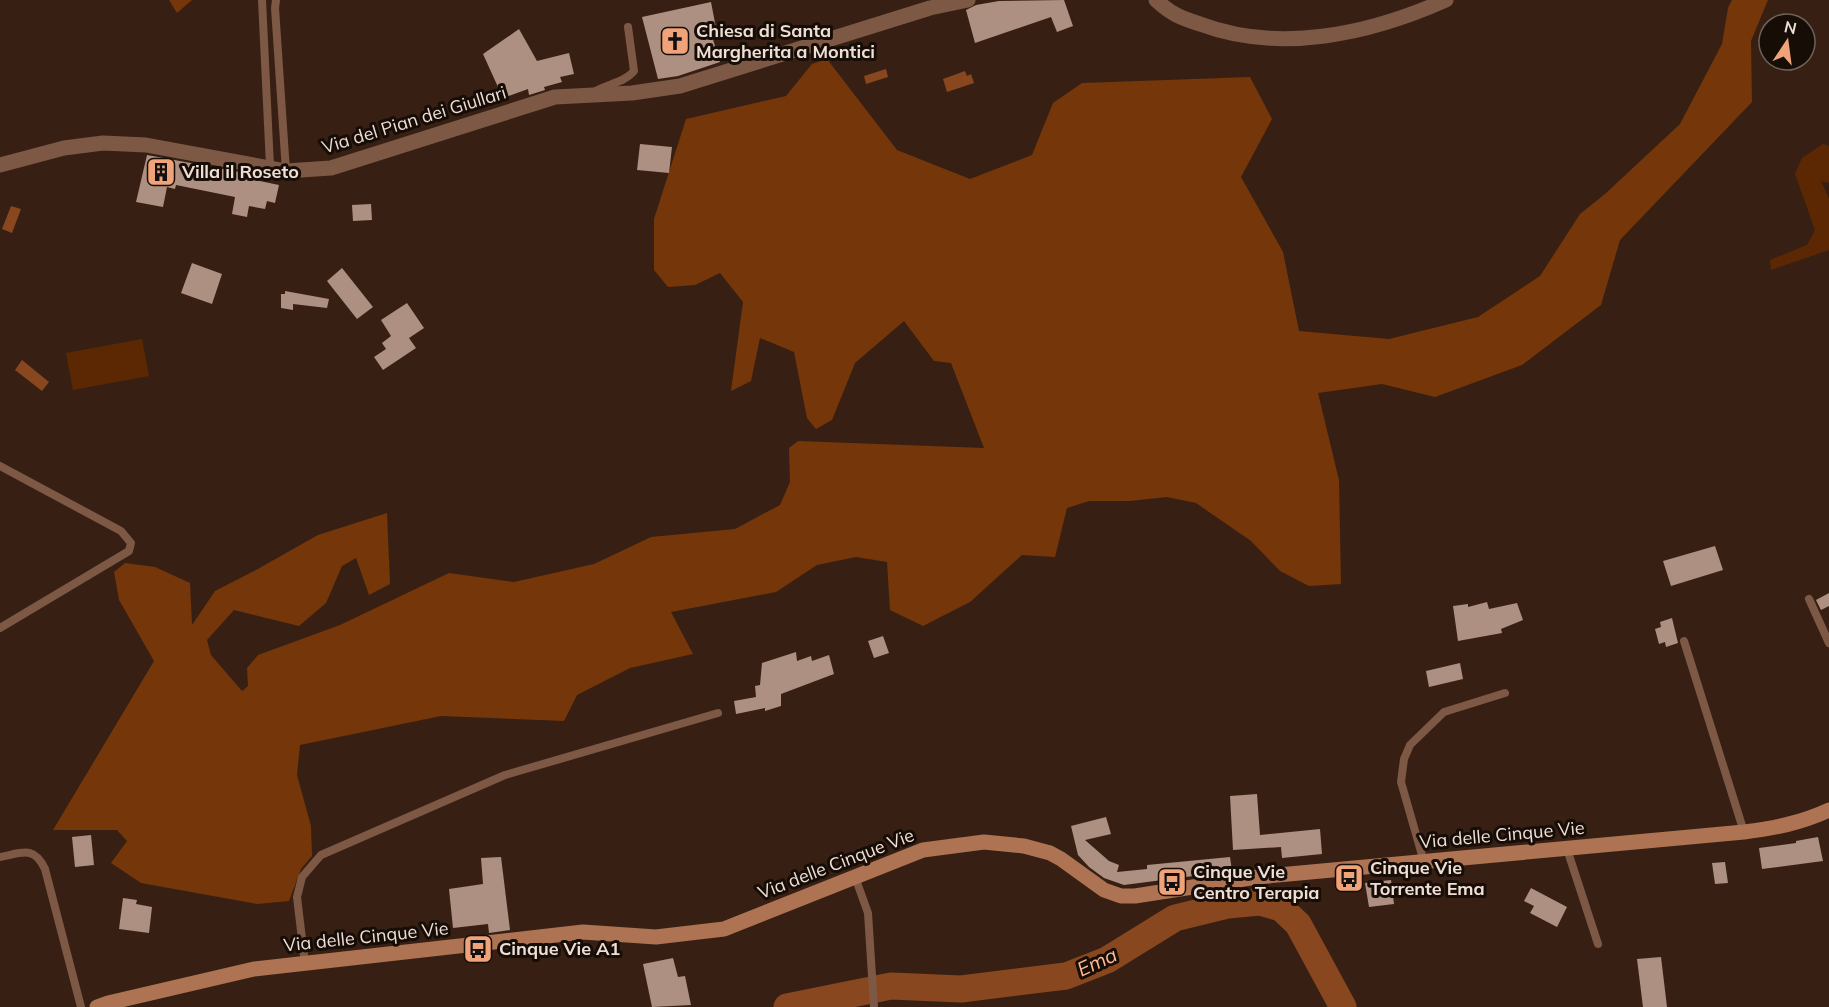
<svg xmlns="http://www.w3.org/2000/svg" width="1829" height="1007" viewBox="0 0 1829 1007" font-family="Mulish,sans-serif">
<rect width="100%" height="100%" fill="#372013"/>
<path fill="#5c2803" d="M1823,144l6,2v37l-8,-2 8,18v51l-58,20 -1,-10 37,-15 8,-15 -20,-56 7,-16z
M142,339l7,37 -76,14 -7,-37z"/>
<path fill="#75360a" d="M169,0h23l-15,13z
M1732,0h36l-17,41 1,61 -132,138 -19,65 -79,60 -87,32 -53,-13 -64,9 21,87 2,104 -32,2 -29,-15 -29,-30 -55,-38 -29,-6 -37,4h-41l-22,7 -12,49 -33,-2 -52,47 -47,24 -33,-16 -3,-48 -31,-5 -39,8 -41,27 -105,20 22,42 -63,14 -53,27 -13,26 -123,-5 -141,29 -3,30 14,51 1,30 -11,13 -12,32 -32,3 -116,-21 -30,-20 16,-22 -10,-11h-64l101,-169 -35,-61 -5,-28 11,-9 30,4 35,16 2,42 23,-34 41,-21 62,-35 69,-22 3,71 -21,11 -13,-37 -14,8 -16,37 -27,23 -65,-16 -27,30 4,15 31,36 6,-5 -1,-18 11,-13 82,-30 109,-52 65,9 80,-18 57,-27 84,-8 45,-24 10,-23 -1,-34 9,-7 186,7 -33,-85 -17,-2 -30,-40 -49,42 -23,57 -16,9 -9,-11 -13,-66 -34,-14 -9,43 -20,10 12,-89 -23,-29 -25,12 -27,2 -14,-17v-51l32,-100 100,-23 26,-32 15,-5 70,91 73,29 62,-24 21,-52 29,-20 168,-6 22,42 -31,58 42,75 16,79 90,8 89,-22 62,-41 40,-62 25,-20 75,-70 42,-80 6,-36z"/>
<path fill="#88471f" d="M886,69l2,8 -22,7 -2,-8z
M965,71l2,5 4,-2 3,9 -27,9 -4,-13z
M11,206l10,3 -9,24 -10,-4z
M22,360l27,22 -7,9 -27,-21z"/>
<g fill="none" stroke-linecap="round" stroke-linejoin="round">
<path stroke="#88471f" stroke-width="27" d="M787,1007l104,-21 70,3 105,-13 41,-16 68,-42 53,-13 32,-3 21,6 17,16 45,83"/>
</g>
<path fill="#ad9081" d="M1064,0l9,26 -16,6 -6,-15 -76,26 -9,-33 10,-5 23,-4z
M711,2l5,26 -6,2 10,32 -42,14 -20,3 -16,-62z
M519,29l18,32 32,-8 5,21 -14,3 2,5 -18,5 1,3 -16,5 -1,-6 -25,9 -20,-44z
M640,144l32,3 -3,26 -32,-3z
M147,155l109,20 -1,5 24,5 -4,18 -8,-2 -2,8 -16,-3 -2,11 -15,-3 3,-17 -59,-12 -1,4 -8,-2 -4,20 -27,-5z
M371,204l1,16 -19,1 -1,-16z
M192,263l30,11 -10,30 -31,-11z
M342,268l31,39 -16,12 -30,-38z
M285,291l44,8 -2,9 -34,-4v6l-12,-2v-14h4z
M407,303l17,25 -15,10 7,10 -33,22 -9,-13 12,-8 -4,-6 9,-7 -10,-16z
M1715,546l8,24 -52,16 -8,-25z
M1829,593v13l-8,4 -5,-10z
M1487,602l2,7 28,-6 6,17 -22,9 1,4 -44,8 -5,-35 15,-2v3z
M1672,618l6,25 -12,4 -1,-5 -6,2 -4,-15 6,-2 -1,-5z
M883,636l6,17 -15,5 -6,-17z
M796,652l1,9 14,-5 1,5 17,-6 5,19 -53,20v12l-16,5v-3l-29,6 -2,-13 22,-4 -1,-11 5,-1 2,-22z
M1460,663l3,16 -34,8 -3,-16z
M1257,794l3,41 60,-6 2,25 -40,4 -1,-11 -48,3 -3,-54z
M1106,817l5,17 -26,6 24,21 10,4 -2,7 30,-3v-4l83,-8 2,14 -108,14 -20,-7 -15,-11 -11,-12 -7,-29z
M91,835l3,30 -19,2 -3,-30z
M1818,837l5,24 -61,8 -3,-21 37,-5v-2z
M501,857l9,73 -21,3 -1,-9 -35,4 -4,-39 34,-5 -2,-26z
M1725,862l3,21 -13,1 -3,-21z
M1391,880l3,24 -25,3 -4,-24z
M1531,888l36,19 -10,20 -27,-14 4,-7 -10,-5z
M123,898l14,2 -1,4 16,3 -3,26 -30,-4z
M1661,957l6,50h-24l-6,-48z
M673,958l5,19 7,-1 6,29 -39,2 -9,-43z"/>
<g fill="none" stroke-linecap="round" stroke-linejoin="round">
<path stroke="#7d5844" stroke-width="8" d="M262,0l8,166
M276,0l-1,8 11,163
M594,92c12,-8 30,-9 40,-21l-6,-44
M0,466l121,65 10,12 -2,8 -129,77
M1809,599l20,44
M1684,641l60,191
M1567,849l31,95
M0,857c22,-4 34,-12 45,12l36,138
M1424,862l-23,-80 3,-23 6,-14 34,-33 61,-19
M855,877l13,36 6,94
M305,964l-8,-67 5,-20 19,-22 184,-80 213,-62"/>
<path stroke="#7d5844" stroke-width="15" d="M1156,0c15,14 25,18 44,24 80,30 170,10 246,-24
M0,165l64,-17 39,-5 43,2 140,26 45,-3 224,-71 77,-4 48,-7 250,-78 38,-8"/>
<path stroke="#ae7353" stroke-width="15" d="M97,1007l11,-4 146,-34 329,-37 73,5 68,-8 199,-79 61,-8 40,4 26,7 11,6 43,31 17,6h14l122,-19 487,-45c31,-4 57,-9 85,-22"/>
</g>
<defs>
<g id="church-square" transform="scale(1.5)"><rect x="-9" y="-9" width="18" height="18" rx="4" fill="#f0a278" stroke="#170d07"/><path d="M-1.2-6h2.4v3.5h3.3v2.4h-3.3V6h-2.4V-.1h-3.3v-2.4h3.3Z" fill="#111"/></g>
<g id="building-square" transform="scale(1.5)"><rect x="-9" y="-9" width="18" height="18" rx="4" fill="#f0a278" stroke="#170d07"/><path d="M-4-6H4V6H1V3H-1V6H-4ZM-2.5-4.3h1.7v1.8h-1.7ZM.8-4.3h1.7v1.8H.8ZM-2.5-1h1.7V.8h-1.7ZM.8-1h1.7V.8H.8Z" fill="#111"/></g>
<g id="bus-square" transform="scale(1.5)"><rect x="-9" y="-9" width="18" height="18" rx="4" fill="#f0a278" stroke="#170d07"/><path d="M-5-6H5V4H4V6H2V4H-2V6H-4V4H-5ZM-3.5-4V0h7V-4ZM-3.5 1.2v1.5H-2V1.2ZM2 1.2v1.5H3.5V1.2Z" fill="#111"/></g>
</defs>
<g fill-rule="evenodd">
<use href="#church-square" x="675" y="41"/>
<use href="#building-square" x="161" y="172"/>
<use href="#bus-square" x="1349" y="878"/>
<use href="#bus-square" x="1172" y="882"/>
<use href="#bus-square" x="478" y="949"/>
</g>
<g text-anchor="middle" stroke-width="6" stroke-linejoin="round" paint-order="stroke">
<g font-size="18" font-weight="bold" fill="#eeded6" stroke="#170d07" text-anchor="start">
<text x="696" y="37">Chiesa di Santa<tspan x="696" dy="21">Margherita a Montici</tspan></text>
<text x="182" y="178">Villa il Roseto</text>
<text x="1370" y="874">Cinque Vie<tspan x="1370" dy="21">Torrente Ema</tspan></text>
<text x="1193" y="878">Cinque Vie<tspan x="1193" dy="21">Centro Terapia</tspan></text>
<text x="499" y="955">Cinque Vie A1</text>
</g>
<g font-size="18" fill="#eeded6" stroke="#170d07">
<text transform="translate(414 120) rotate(-17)" y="6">Via del Pian dei Giullari</text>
<text transform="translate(1502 835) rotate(-5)" y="6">Via delle Cinque Vie</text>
<text transform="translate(836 864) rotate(-21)" y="6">Via delle Cinque Vie</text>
<text transform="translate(366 937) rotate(-6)" y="6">Via delle Cinque Vie</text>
</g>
<g font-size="20" font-style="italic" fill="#ffb993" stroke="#170d07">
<text transform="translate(1097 962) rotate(-25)" y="7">Ema</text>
</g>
</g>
<g transform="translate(1787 42) rotate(13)"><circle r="28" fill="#170d07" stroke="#6d615a" stroke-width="1.5"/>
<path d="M0-4.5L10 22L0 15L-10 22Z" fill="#f0a278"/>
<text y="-9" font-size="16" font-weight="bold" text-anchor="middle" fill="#eeded6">N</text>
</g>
</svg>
